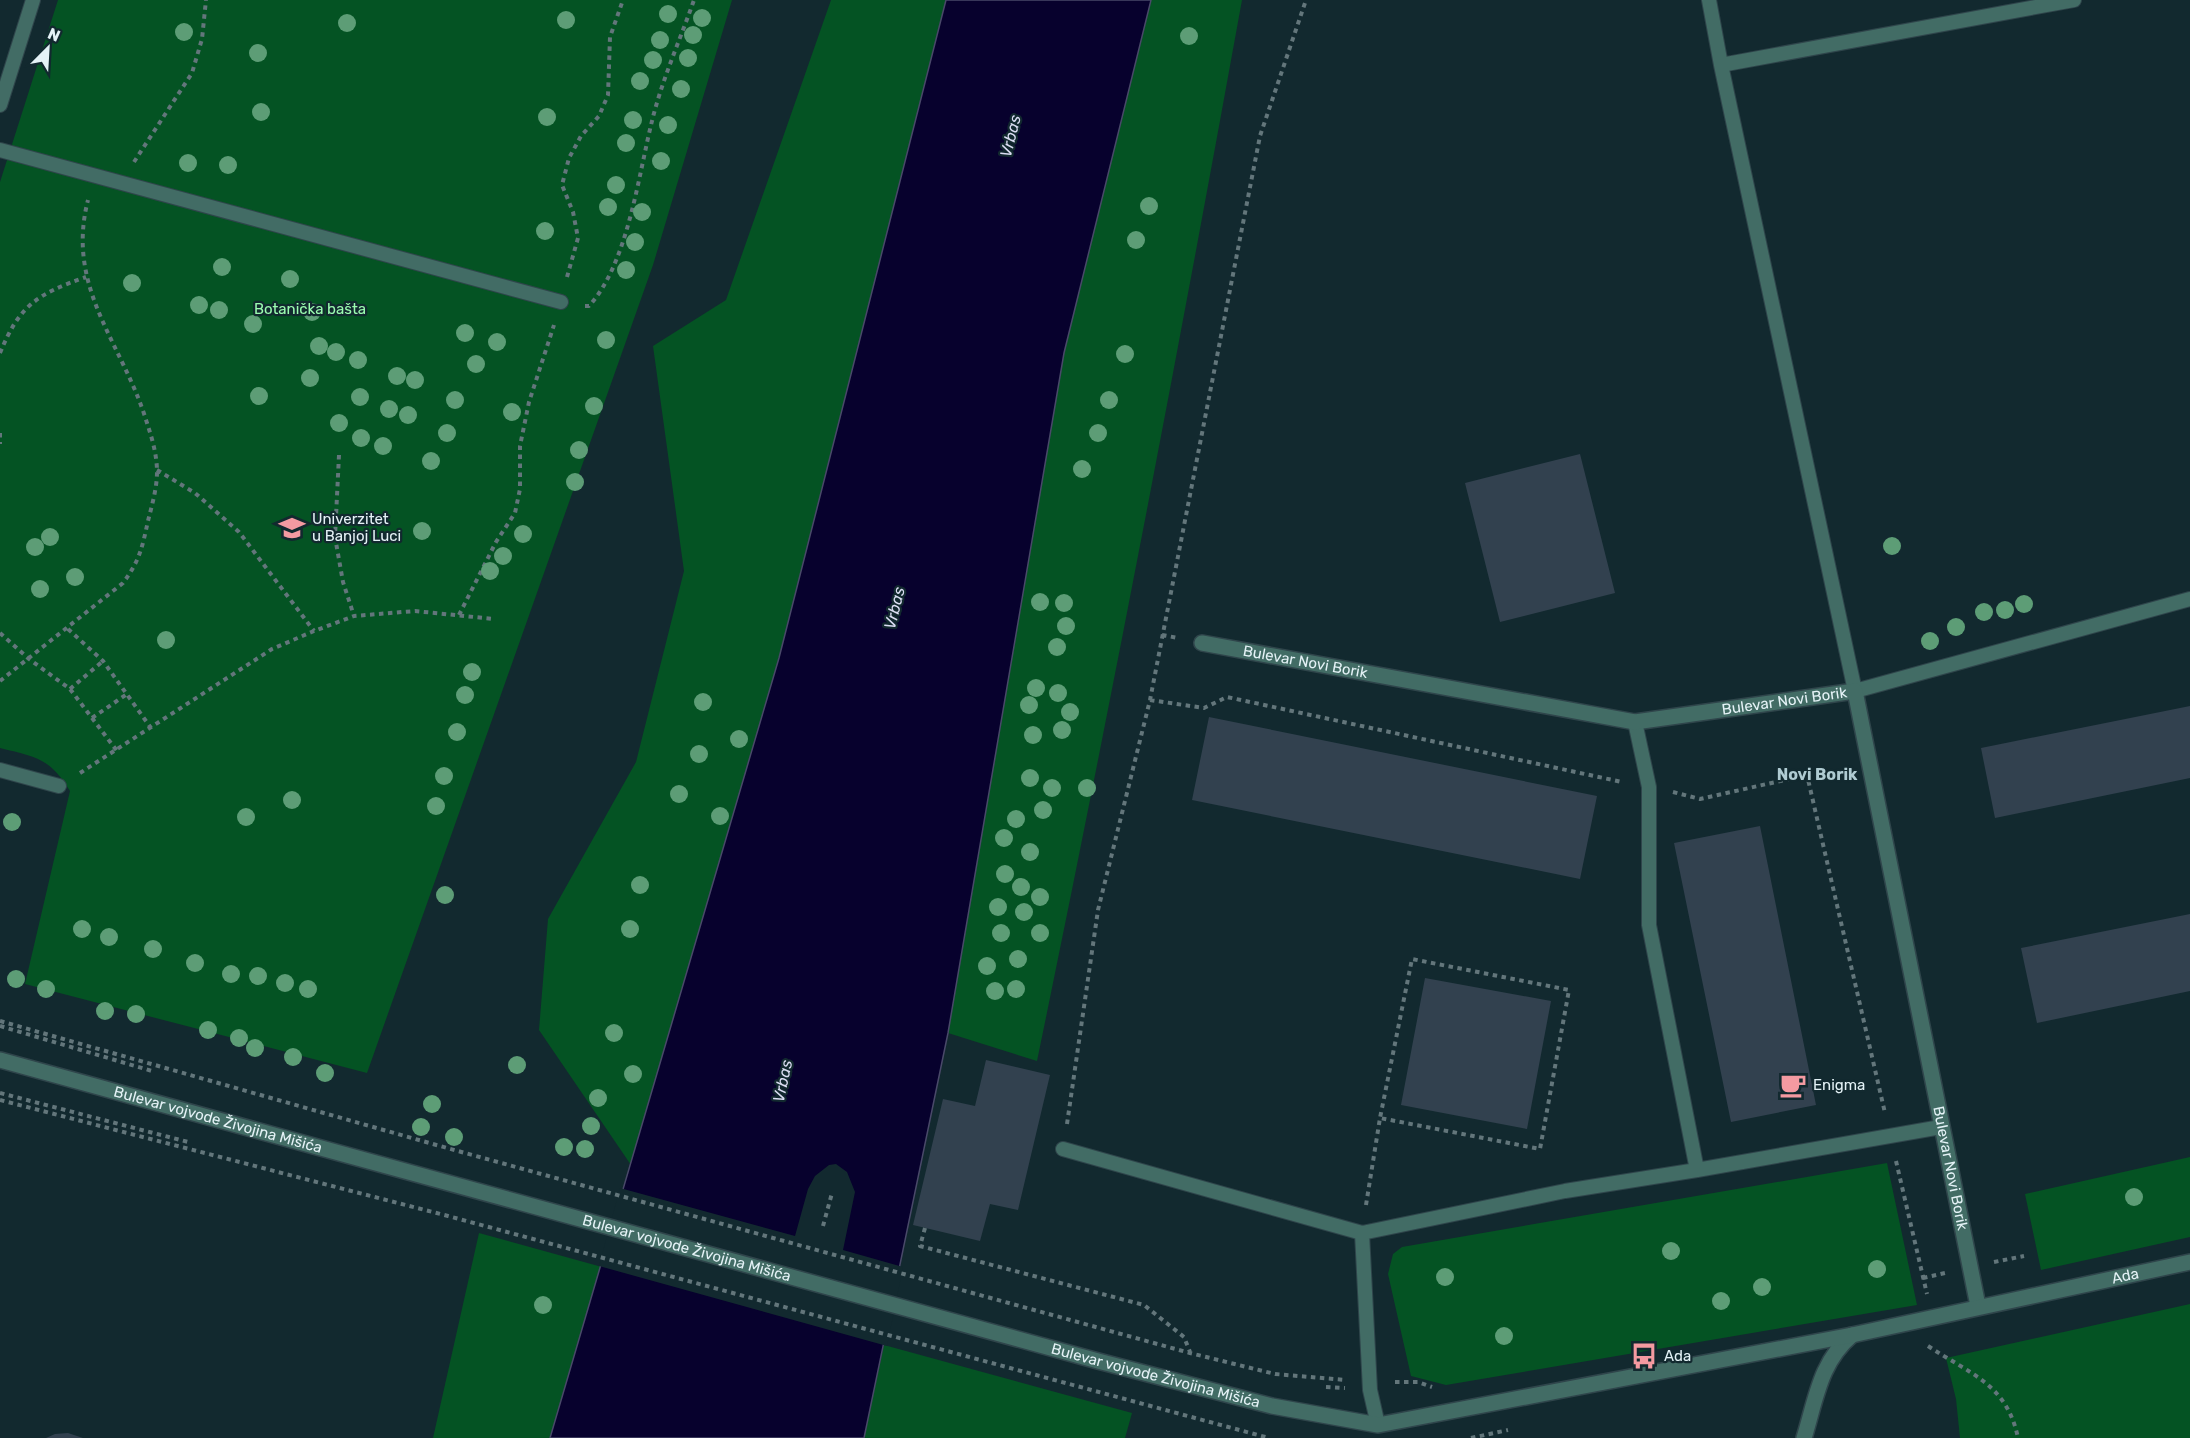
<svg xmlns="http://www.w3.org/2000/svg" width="2190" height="1438" viewBox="0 0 2190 1438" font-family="Rubik,sans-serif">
<rect width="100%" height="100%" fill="#12292f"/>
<path fill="#045323" d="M58,0h674l-79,265 -286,808 -342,-89 45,-193c-20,-33 -34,-34 -70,-43v-566z
M831,0h115l-167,658 -148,507 -92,-135 9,-111 88,-157 48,-191 -31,-225 73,-46z
M1151,0h91c-64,354 -132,708 -205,1061l-89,-28 116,-680z
M2190,1157v80l-149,33 -16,-76z
M1887,1163l30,142 -471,80 -35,-9 -23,-102 5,-20 9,-7z
M479,1233l123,34 -52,171h-117z
M2190,1304v134h-230l-4,-39 -10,-41z
M884,1345l248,68 -7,25h-261z"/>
<path fill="#07012d" stroke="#494969" stroke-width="1.5" d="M946,0h205l-87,353 -116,680 -84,405h-314l229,-780z"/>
<path fill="#12292f" d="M836,1164l11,8 8,20 -12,58 60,17 -16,79 -288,-80 21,-78 175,48 13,-47 7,-13 14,-11z"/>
<path fill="#32414f" d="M1580,454l35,139 -115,29 -35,-139z
M2190,706v72l-195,40 -14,-70z
M1209,717l388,79 -17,83 -388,-79z
M1760,826l56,279 -85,17 -57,-279z
M2190,914v77l-153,32 -16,-75z
M1425,978l126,23 -24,128 -126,-24z
M986,1060l64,15 -32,135 -28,-6 -10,37 -67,-16 30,-126 32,7z
M68,1433l15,5h-37l9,-4z"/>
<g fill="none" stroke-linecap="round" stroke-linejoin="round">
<g stroke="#2f454b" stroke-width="16">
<path id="service" d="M1709,0l12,65 134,626 335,-92
M1721,65l353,-65
M0,105l33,-105
M0,150l561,152
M1635,722l14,65v138l48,245 244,-43
M0,770l59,16
M1063,1149l299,84 203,-42 132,-21
M1362,1233l8,157 8,35"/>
</g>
<g stroke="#2f454b" stroke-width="18">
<g id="minor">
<path id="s1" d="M1202,643l433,79 220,-31 123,615"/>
<path d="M1804,1438c12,-39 16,-76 48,-103"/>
</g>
</g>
<g stroke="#2f454b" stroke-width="18">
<g id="tertiary">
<path id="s2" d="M0,1060l1098,301 174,45 106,19 474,-90 338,-73"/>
</g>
</g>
<path stroke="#63767b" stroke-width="4" stroke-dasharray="4.5 4.5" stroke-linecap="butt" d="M134,162l58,-89 10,-34 4,-39
M567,277l11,-39 -5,-26 -11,-27 7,-27 12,-22 18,-20 9,-21 2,-58 13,-37
M585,306h4c39,-43 49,-129 63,-185 10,-41 28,-81 42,-121
M0,353c20,-49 38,-59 86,-76
M0,433v11
M339,455l-4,82 8,45 11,34
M157,470l38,23 44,39 75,99
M459,615l37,-73 19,-29 5,-24v-43l9,-44 25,-77
M68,629l35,32 48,67
M0,633l29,26 41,30 47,62
M1162,635l16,3
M0,681l123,-98c17,-23 19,-35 25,-62 4,-16 9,-33 9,-49 0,-17 -5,-34 -10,-49 -24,-80 -82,-134 -59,-223
M70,689l33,-28
M1150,700l54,8 23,-11 395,85
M92,718l35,-24
M80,773l192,-124 42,-18 40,-15 61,-5 79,8
M1673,792l27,7 107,-24 78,338
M0,1021l447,127 743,205 85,21 71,6
M0,1026l152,45
M0,1093l188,49
M0,1100l448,116 821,222
M1067,1124l31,-214 52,-210 110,-564 46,-136
M1896,1161l31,133
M1366,1205l14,-87 160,31 29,-159 -157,-31 -32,159
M823,1226l9,-33
M925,1228l-5,18 224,59 40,32 6,15
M1994,1262l30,-6
M1923,1278l22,-5
M1928,1346c42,28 79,38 90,92
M1395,1382h23l14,5
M1326,1387l19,1
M1471,1438l37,-8"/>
<use href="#service" stroke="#426c65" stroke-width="14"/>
<use href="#minor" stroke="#426c65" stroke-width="15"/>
<use href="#tertiary" stroke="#426c65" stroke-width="15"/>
</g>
<g fill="#5d9d76">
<circle cx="668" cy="14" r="9"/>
<circle cx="702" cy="18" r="9"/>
<circle cx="566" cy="20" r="9"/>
<circle cx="347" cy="23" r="9"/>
<circle cx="184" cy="32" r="9"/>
<circle cx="693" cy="35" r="9"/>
<circle cx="1189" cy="36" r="9"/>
<circle cx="660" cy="40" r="9"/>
<circle cx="258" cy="53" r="9"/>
<circle cx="688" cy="58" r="9"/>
<circle cx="653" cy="60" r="9"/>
<circle cx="640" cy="81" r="9"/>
<circle cx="681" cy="89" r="9"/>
<circle cx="261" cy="112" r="9"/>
<circle cx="547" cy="117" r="9"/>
<circle cx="633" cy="120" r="9"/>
<circle cx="668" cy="125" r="9"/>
<circle cx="626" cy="143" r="9"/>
<circle cx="661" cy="161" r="9"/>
<circle cx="188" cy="163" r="9"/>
<circle cx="228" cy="165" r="9"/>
<circle cx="616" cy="185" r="9"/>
<circle cx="1149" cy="206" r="9"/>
<circle cx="608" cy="207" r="9"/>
<circle cx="642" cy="212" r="9"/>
<circle cx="545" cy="231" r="9"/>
<circle cx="1136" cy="240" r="9"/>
<circle cx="635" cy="242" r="9"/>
<circle cx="222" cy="267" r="9"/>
<circle cx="626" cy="270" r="9"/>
<circle cx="290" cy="279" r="9"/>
<circle cx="132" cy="283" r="9"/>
<circle cx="199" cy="305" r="9"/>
<circle cx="219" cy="310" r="9"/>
<circle cx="312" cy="312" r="9"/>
<circle cx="253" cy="324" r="9"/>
<circle cx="465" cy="333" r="9"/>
<circle cx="606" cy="340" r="9"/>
<circle cx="497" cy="342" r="9"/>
<circle cx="319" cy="346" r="9"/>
<circle cx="336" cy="352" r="9"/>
<circle cx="1125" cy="354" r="9"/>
<circle cx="358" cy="360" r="9"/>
<circle cx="476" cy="364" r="9"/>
<circle cx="397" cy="376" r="9"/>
<circle cx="310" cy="378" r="9"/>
<circle cx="415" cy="380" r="9"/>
<circle cx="259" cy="396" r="9"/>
<circle cx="360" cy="397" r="9"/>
<circle cx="455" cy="400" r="9"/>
<circle cx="1109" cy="400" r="9"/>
<circle cx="594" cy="406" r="9"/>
<circle cx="389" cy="409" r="9"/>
<circle cx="512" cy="412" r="9"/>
<circle cx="408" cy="415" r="9"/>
<circle cx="339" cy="423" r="9"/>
<circle cx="447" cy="433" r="9"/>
<circle cx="1098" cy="433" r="9"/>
<circle cx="361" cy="438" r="9"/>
<circle cx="383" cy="446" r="9"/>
<circle cx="579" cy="450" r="9"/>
<circle cx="431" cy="461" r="9"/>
<circle cx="1082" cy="469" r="9"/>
<circle cx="575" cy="482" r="9"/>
<circle cx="422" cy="531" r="9"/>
<circle cx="523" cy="534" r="9"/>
<circle cx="50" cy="537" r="9"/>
<circle cx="1892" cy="546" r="9"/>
<circle cx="35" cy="547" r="9"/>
<circle cx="503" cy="556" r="9"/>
<circle cx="490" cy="571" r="9"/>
<circle cx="75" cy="577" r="9"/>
<circle cx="40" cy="589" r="9"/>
<circle cx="1040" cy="602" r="9"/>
<circle cx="1064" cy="603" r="9"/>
<circle cx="2024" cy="604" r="9"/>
<circle cx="2005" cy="610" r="9"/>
<circle cx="1984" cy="612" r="9"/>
<circle cx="1066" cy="626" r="9"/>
<circle cx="1956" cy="627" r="9"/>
<circle cx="166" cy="640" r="9"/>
<circle cx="1930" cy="641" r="9"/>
<circle cx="1057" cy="647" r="9"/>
<circle cx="472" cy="672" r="9"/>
<circle cx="1036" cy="688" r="9"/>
<circle cx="1058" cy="693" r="9"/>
<circle cx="465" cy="695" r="9"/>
<circle cx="703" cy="702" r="9"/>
<circle cx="1029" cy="705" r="9"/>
<circle cx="1070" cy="712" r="9"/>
<circle cx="1062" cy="730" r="9"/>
<circle cx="457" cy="732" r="9"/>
<circle cx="1033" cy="735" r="9"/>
<circle cx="739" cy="739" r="9"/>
<circle cx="699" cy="754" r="9"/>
<circle cx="444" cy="776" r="9"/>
<circle cx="1030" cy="778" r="9"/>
<circle cx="1052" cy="788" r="9"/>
<circle cx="1087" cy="788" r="9"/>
<circle cx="679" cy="794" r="9"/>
<circle cx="292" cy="800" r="9"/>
<circle cx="436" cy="806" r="9"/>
<circle cx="1043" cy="810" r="9"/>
<circle cx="720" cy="816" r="9"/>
<circle cx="246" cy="817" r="9"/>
<circle cx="1016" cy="819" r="9"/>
<circle cx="12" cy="822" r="9"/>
<circle cx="1004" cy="838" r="9"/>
<circle cx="1030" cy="852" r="9"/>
<circle cx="1005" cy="874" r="9"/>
<circle cx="640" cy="885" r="9"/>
<circle cx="1021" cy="887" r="9"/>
<circle cx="445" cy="895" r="9"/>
<circle cx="1040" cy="897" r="9"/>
<circle cx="998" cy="907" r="9"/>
<circle cx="1024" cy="912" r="9"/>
<circle cx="82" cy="929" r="9"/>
<circle cx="630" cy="929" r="9"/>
<circle cx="1001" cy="933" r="9"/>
<circle cx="1040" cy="933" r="9"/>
<circle cx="109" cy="937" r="9"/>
<circle cx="153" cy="949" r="9"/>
<circle cx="1018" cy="959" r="9"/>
<circle cx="195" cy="963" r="9"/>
<circle cx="987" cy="966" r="9"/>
<circle cx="231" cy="974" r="9"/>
<circle cx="258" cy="976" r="9"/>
<circle cx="16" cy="979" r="9"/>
<circle cx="285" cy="983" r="9"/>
<circle cx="46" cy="989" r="9"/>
<circle cx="308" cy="989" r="9"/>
<circle cx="1016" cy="989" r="9"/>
<circle cx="995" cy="991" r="9"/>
<circle cx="105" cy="1011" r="9"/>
<circle cx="136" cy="1014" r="9"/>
<circle cx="208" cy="1030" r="9"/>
<circle cx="614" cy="1033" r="9"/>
<circle cx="239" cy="1038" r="9"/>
<circle cx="255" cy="1048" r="9"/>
<circle cx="293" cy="1057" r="9"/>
<circle cx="517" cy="1065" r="9"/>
<circle cx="325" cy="1073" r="9"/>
<circle cx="633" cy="1074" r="9"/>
<circle cx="598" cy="1098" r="9"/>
<circle cx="432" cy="1104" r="9"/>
<circle cx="591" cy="1126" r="9"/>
<circle cx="421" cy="1127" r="9"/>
<circle cx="454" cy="1137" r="9"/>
<circle cx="564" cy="1147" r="9"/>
<circle cx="585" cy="1149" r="9"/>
<circle cx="2134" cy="1197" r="9"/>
<circle cx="1671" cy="1251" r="9"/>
<circle cx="1877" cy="1269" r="9"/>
<circle cx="1445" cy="1277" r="9"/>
<circle cx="1762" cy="1287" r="9"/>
<circle cx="1721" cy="1301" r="9"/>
<circle cx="543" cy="1305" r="9"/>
<circle cx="1504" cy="1336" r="9"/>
</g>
<defs>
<g id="university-bare" transform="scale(2.07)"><path d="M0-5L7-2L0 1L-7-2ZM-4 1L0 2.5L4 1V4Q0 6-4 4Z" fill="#f49aa1" stroke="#12292f" stroke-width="2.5" paint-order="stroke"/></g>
<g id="cafe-bare" transform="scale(2.07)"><path d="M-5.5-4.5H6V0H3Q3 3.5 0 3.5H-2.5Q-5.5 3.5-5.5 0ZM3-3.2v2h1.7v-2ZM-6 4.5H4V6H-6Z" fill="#f49aa1" stroke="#12292f" stroke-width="2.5" paint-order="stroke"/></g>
<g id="bus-bare" transform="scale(2.07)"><path d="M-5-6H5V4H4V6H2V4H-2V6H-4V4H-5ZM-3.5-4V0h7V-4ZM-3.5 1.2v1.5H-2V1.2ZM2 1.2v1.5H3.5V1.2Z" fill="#f49aa1" stroke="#12292f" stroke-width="2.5" paint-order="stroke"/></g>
</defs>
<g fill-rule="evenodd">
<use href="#university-bare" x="292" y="528"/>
<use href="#cafe-bare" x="1793" y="1085"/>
<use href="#bus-bare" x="1644" y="1356"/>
</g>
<g text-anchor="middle" stroke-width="4.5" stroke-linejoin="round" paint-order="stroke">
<g font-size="15" fill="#9bfcb0" stroke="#12292f">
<text x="310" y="314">Botanička bašta</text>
</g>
<g font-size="15" fill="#e4f2f6" stroke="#12292f" text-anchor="start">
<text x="312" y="524">Univerzitet<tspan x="312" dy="17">u Banjoj Luci</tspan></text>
<text x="1813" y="1090">Enigma</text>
<text x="1664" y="1361">Ada</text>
</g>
<g font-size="15" fill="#e4f2f6" stroke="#12292f">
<text dy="5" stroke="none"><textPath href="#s1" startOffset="105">Bulevar Novi Borik</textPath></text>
<text dy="5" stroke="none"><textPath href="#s1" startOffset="591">Bulevar Novi Borik</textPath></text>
<text dy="5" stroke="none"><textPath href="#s2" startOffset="226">Bulevar vojvode Živojina Mišića</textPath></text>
<text dy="5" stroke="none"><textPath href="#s1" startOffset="1149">Bulevar Novi Borik</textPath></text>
<text dy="5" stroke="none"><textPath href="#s2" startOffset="712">Bulevar vojvode Živojina Mišića</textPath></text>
<text dy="5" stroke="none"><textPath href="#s2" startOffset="2188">Ada</textPath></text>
<text dy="5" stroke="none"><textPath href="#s2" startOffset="1198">Bulevar vojvode Živojina Mišića</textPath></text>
</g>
<g font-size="16" font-style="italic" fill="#daddf2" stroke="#12292f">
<text transform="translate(1010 136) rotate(-76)" y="6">Vrbas</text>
<text transform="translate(894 608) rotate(-76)" y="6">Vrbas</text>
<text transform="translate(782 1081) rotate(-78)" y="6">Vrbas</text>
</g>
<g font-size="16" font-weight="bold" fill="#afcbd2" stroke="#12292f">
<text x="1817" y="780">Novi Borik</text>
</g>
</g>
<g transform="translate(48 48) rotate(24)" stroke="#12292f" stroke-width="4.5" paint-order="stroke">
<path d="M0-4.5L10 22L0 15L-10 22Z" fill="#e4f2f6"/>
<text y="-9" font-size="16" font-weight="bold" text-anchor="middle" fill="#e4f2f6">N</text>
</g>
</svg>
